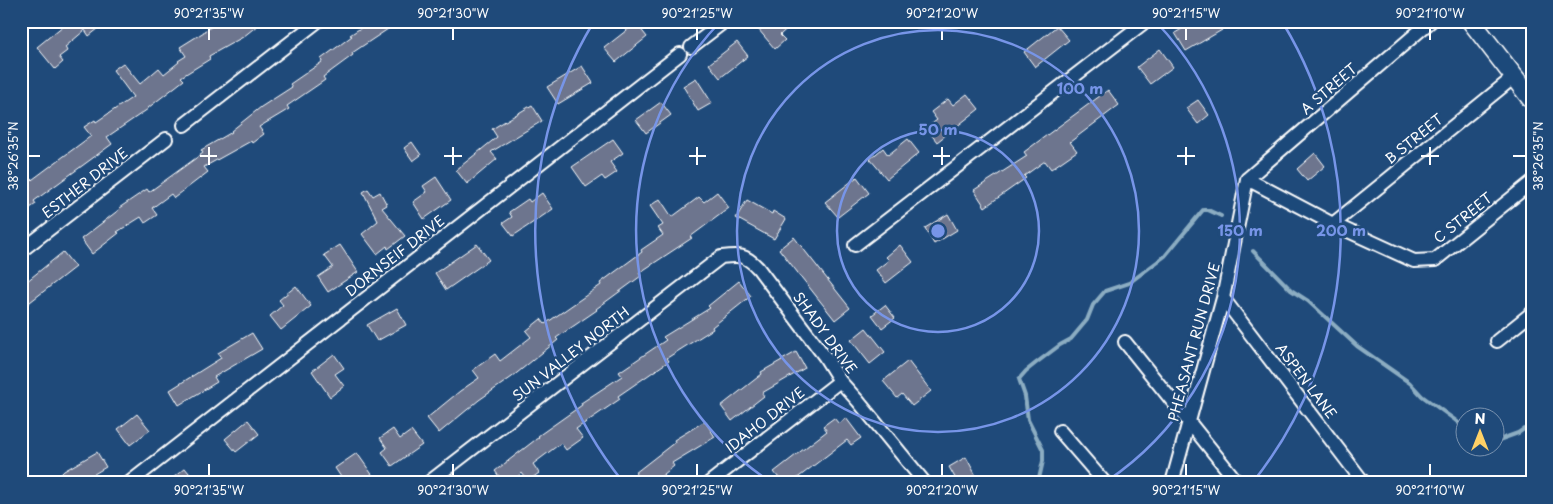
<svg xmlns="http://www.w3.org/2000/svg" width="1553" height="504" viewBox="0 0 1553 504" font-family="'Playpen Sans',sans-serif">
<rect width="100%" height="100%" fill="#1f4a7a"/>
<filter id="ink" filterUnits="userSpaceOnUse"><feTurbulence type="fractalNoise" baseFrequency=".02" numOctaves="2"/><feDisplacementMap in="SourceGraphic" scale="10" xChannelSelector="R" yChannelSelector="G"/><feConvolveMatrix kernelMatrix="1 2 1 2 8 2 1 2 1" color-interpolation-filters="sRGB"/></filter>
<g filter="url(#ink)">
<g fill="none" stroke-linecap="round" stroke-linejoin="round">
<path stroke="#8cadc2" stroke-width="4" d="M1253,251l38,39 17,11 49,45 53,37 12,13 33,24 11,9
M1496,441l22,-8 6,-4 8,2
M1038,483l5,-22v-11l-15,-30 -3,-24 -6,-17 7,-8 10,-8 24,-18 11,-6 16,-19 6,-15 12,-14 24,-8 36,-27 38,-46h5l13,6"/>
</g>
<path fill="#6d758e" stroke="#fff" d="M69,21h39l-19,15 -4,-6 -20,17 2,4 -8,6 4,5 -8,7 -18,-22z
M221,21h42l-20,16 -34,19 1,3 -29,18 3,3 -36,28v1l-41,28 5,7 -78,57 2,3 -15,10v-26l70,-52 -7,-9 11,-7 1,2 37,-25 -20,-27 10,-7 17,21 19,-16 5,6 15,-12 -1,-1 8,-5 -6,-9 24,-15v-1z
M371,21h29l-48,32 1,2 -30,22 2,3 -38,26 2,3 -30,18 5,7 -12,9 -1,-2 -47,26 4,5 -34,26 -3,-4 -19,14 5,7 -12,8 -4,-6 -24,15 2,1 -27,21 -11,-15 39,-30 -1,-1 28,-19 2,3 54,-39 -2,-3 31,-18 -1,-1 30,-24 31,-20 -2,-3 32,-22 -1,-3 31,-23 -2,-1z
M767,21h28l-15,14 5,5 -10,9 -17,-20z
M1195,21h21l6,9 -36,21 -11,-18z
M636,23l11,14 -31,25 -12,-14z
M1057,26l12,14 -34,27 -11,-15z
M737,42l11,14 -28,22 -11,-14z
M1160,49l13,18 -23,17 -13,-17z
M582,66l11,17 -35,21 -11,-17z
M696,78l16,25 -14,8 -15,-25z
M1108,90l11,15 -49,37 7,9 -26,18 -6,-8 -21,15 2,2 -41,29 -11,-17 53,-34 -3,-4z
M967,94l12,15 -42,33 -11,-14 11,-8 -6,-8 17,-13 5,6z
M1198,100l11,15 -11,9 -12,-16z
M661,102l10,13 -25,18 -10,-13z
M532,105l10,16 -51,31 6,7 -30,25 -11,-14 41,-33 -5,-8z
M613,139l10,14 -13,9 7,10 -12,8 -3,-4 -16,11 -14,-20z
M908,139l11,14 -32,26 -17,-20 13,-11 5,7z
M412,142l9,13 -8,6 -9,-13z
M1315,153l10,13 -18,15 -10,-12z
M436,177l15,23 -27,19 -11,-17 14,-10 -4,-6z
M857,177l12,16 -31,24 -13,-15z
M368,189l5,7 7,-4 7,13 -5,3 23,28 -17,13 -1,-3 -10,8 -15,-20 16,-13 -15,-29z
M717,192l12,16 -39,29 2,1 -53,35 2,3 -45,33 1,1 -41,28 2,2 -46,37 -33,23 -40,33 -12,-15 33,-27 19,-13 -6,-8 22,-16 5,7 31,-24 -5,-6 15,-12 4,5 56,-39 -1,-2 42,-31 -1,-2 22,-15 -5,-7 5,-3 -13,-19 10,-7 12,18 27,-20 5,5z
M542,193l11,16 -40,27 -10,-13 9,-6 -3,-5 19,-13 2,3z
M747,200l25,14 1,-3 13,8 -12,20 -38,-21z
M948,214l9,16 -23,14 -9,-16z
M794,237l56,71 -15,12 -56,-71z
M477,244l12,16 -43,30 -11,-17z
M340,245l18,27 -30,20 -10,-15 15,-10 -9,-12z
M900,245l13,17 -27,21 -10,-13 13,-10 -3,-3z
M63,252l12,15 -54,42v-23z
M739,281l12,15 -39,31 1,2 -46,29 2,3 -51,35 2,3 -44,30 7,9 -17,12 -5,-7 -28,21 6,9 -11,8 -6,-8 -12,10h-6l-9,-12 44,-34 -1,-1 44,-31 -1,-2 41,-27 -3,-4 47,-32 -3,-3 47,-29 -2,-2z
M296,286l15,20 -30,24 -11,-14 13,-11 -4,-5z
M885,305l10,13 -13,10 -10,-13z
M397,308l9,17 -29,16 -10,-16z
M866,328l19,24 -15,12 -19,-24z
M252,333l10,16 -48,28 3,5 -38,23 -9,-15 51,-32 -3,-5z
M796,352l9,16 -43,25 2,3 -32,25 -11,-15 41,-32 -1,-2z
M334,354l10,14 -9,6 9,12 -14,11 -18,-26z
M908,361l23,30 -19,15 -10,-12 -5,4 -14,-17z
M137,414l13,16 -20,15 -12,-16z
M834,418l5,6 7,-6 15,20 -10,7 -4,-5 -56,43h-8l-9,-11 53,-41 -4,-5z
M248,420l11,14 -23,18 -11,-13z
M705,421l10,16 -43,26 2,3 -21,17h-11l-7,-10 40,-31 -1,-2z
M393,429l7,10 11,-8 11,14 -30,21 -10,-14 5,-4 -7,-10z
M97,452l9,15 -27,16h-27l12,-12z
M357,453l21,30h-33l-10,-15z
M966,457l14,26h-22l-9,-16z
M185,468l12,15h-30z"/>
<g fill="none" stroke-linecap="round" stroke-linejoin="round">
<g stroke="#fff" stroke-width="16">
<path id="street" d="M691,47l34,-26
M184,125l134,-104
M1247,179l86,45 81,37 21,-1 97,-78
M1247,179l184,-158
M1333,224l181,-147
M855,245l291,-224
M21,251l145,-112
M1223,298l141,185
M1497,341l35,-28
M1125,342l113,141
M1060,431l45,52
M129,483l551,-429
M428,483l293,-226c18,-2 24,-3 37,11l67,89 15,24 18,20 67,82
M709,483l131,-102
M1172,483l51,-185 24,-119"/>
</g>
<g stroke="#fff" stroke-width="21">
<path id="secondary" d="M1471,21l61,79"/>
</g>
<use href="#street" stroke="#1f4a7a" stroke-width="12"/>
<use href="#secondary" stroke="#1f4a7a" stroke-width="18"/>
</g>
</g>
<path fill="none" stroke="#fff" stroke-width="2" d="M209,28v12M453,28v12M697,28v12M942,28v12M1186,28v12M1430,28v12M209,147v18M453,147v18M697,147v18M942,147v18M1186,147v18M1430,147v18M28,156h12M200,156h17M444,156h18M689,156h17M933,156h17M1177,156h18M1421,156h18M1513,156h13M209,464v12M453,464v12M697,464v12M942,464v12M1186,464v12M1430,464v12"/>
<g fill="none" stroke="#7795e8" stroke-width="2.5">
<circle cx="938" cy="231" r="101"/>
<circle cx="938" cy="231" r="201"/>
<path d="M769 481A302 302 0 0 1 719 23M1157 23A302 302 0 0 1 1107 481"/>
<path d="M623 482A403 403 0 0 1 593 23M1283 23A403 403 0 0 1 1253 482"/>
</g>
<g text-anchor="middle" stroke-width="5" stroke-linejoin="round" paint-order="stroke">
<g font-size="14" fill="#fff" stroke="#1f4a7a">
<text transform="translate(1329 89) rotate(-41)" y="5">A STREET</text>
<text transform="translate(1414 139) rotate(-39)" y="5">B STREET</text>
<text transform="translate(85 183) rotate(-38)" y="5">ESTHER DRIVE</text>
<text transform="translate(1463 218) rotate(-39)" y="5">C STREET</text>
<text transform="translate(395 256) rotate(-38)" y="5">DORNSEIF DRIVE</text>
<text transform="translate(825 333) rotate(54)" y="5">SHADY DRIVE</text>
<text transform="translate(1194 342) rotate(-75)" y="5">PHEASANT RUN DRIVE</text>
<text transform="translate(571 354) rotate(-38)" y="5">SUN VALLEY NORTH</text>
<text transform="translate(1306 381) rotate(53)" y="5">ASPEN LANE</text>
<text transform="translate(765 420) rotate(-38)" y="5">IDAHO DRIVE</text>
</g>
</g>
<circle cx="938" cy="231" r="8" fill="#7795e8" stroke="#1f4a7a" stroke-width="2.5"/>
<g font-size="15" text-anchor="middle" font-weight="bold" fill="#7795e8" stroke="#1f4a7a" stroke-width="5" stroke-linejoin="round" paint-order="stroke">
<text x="1080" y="94">100 m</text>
<text x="938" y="135">50 m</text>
<text x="1240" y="236">150 m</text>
<text x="1341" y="236">200 m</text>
</g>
<rect width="1553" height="504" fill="none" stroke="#1f4a7a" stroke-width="55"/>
<g transform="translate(1480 432)"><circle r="24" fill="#1f4a7a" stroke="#7992af"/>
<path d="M0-4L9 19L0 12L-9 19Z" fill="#ffd166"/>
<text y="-8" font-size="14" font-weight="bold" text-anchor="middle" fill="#ffffff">N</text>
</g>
<rect x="28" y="28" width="1498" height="448" fill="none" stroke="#fff" stroke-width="2"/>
<g font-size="12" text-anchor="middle" fill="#fff">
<text x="209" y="18">90°21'35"W</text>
<text x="453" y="18">90°21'30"W</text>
<text x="697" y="18">90°21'25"W</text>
<text x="942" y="18">90°21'20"W</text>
<text x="1186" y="18">90°21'15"W</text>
<text x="1430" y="18">90°21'10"W</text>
<text transform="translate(14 156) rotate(-90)" y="4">38°26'35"N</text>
<text transform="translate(1539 156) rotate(-90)" y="4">38°26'35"N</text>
<text x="209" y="495">90°21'35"W</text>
<text x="453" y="495">90°21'30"W</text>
<text x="697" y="495">90°21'25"W</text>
<text x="942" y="495">90°21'20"W</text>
<text x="1186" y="495">90°21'15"W</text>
<text x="1430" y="495">90°21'10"W</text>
</g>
</svg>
